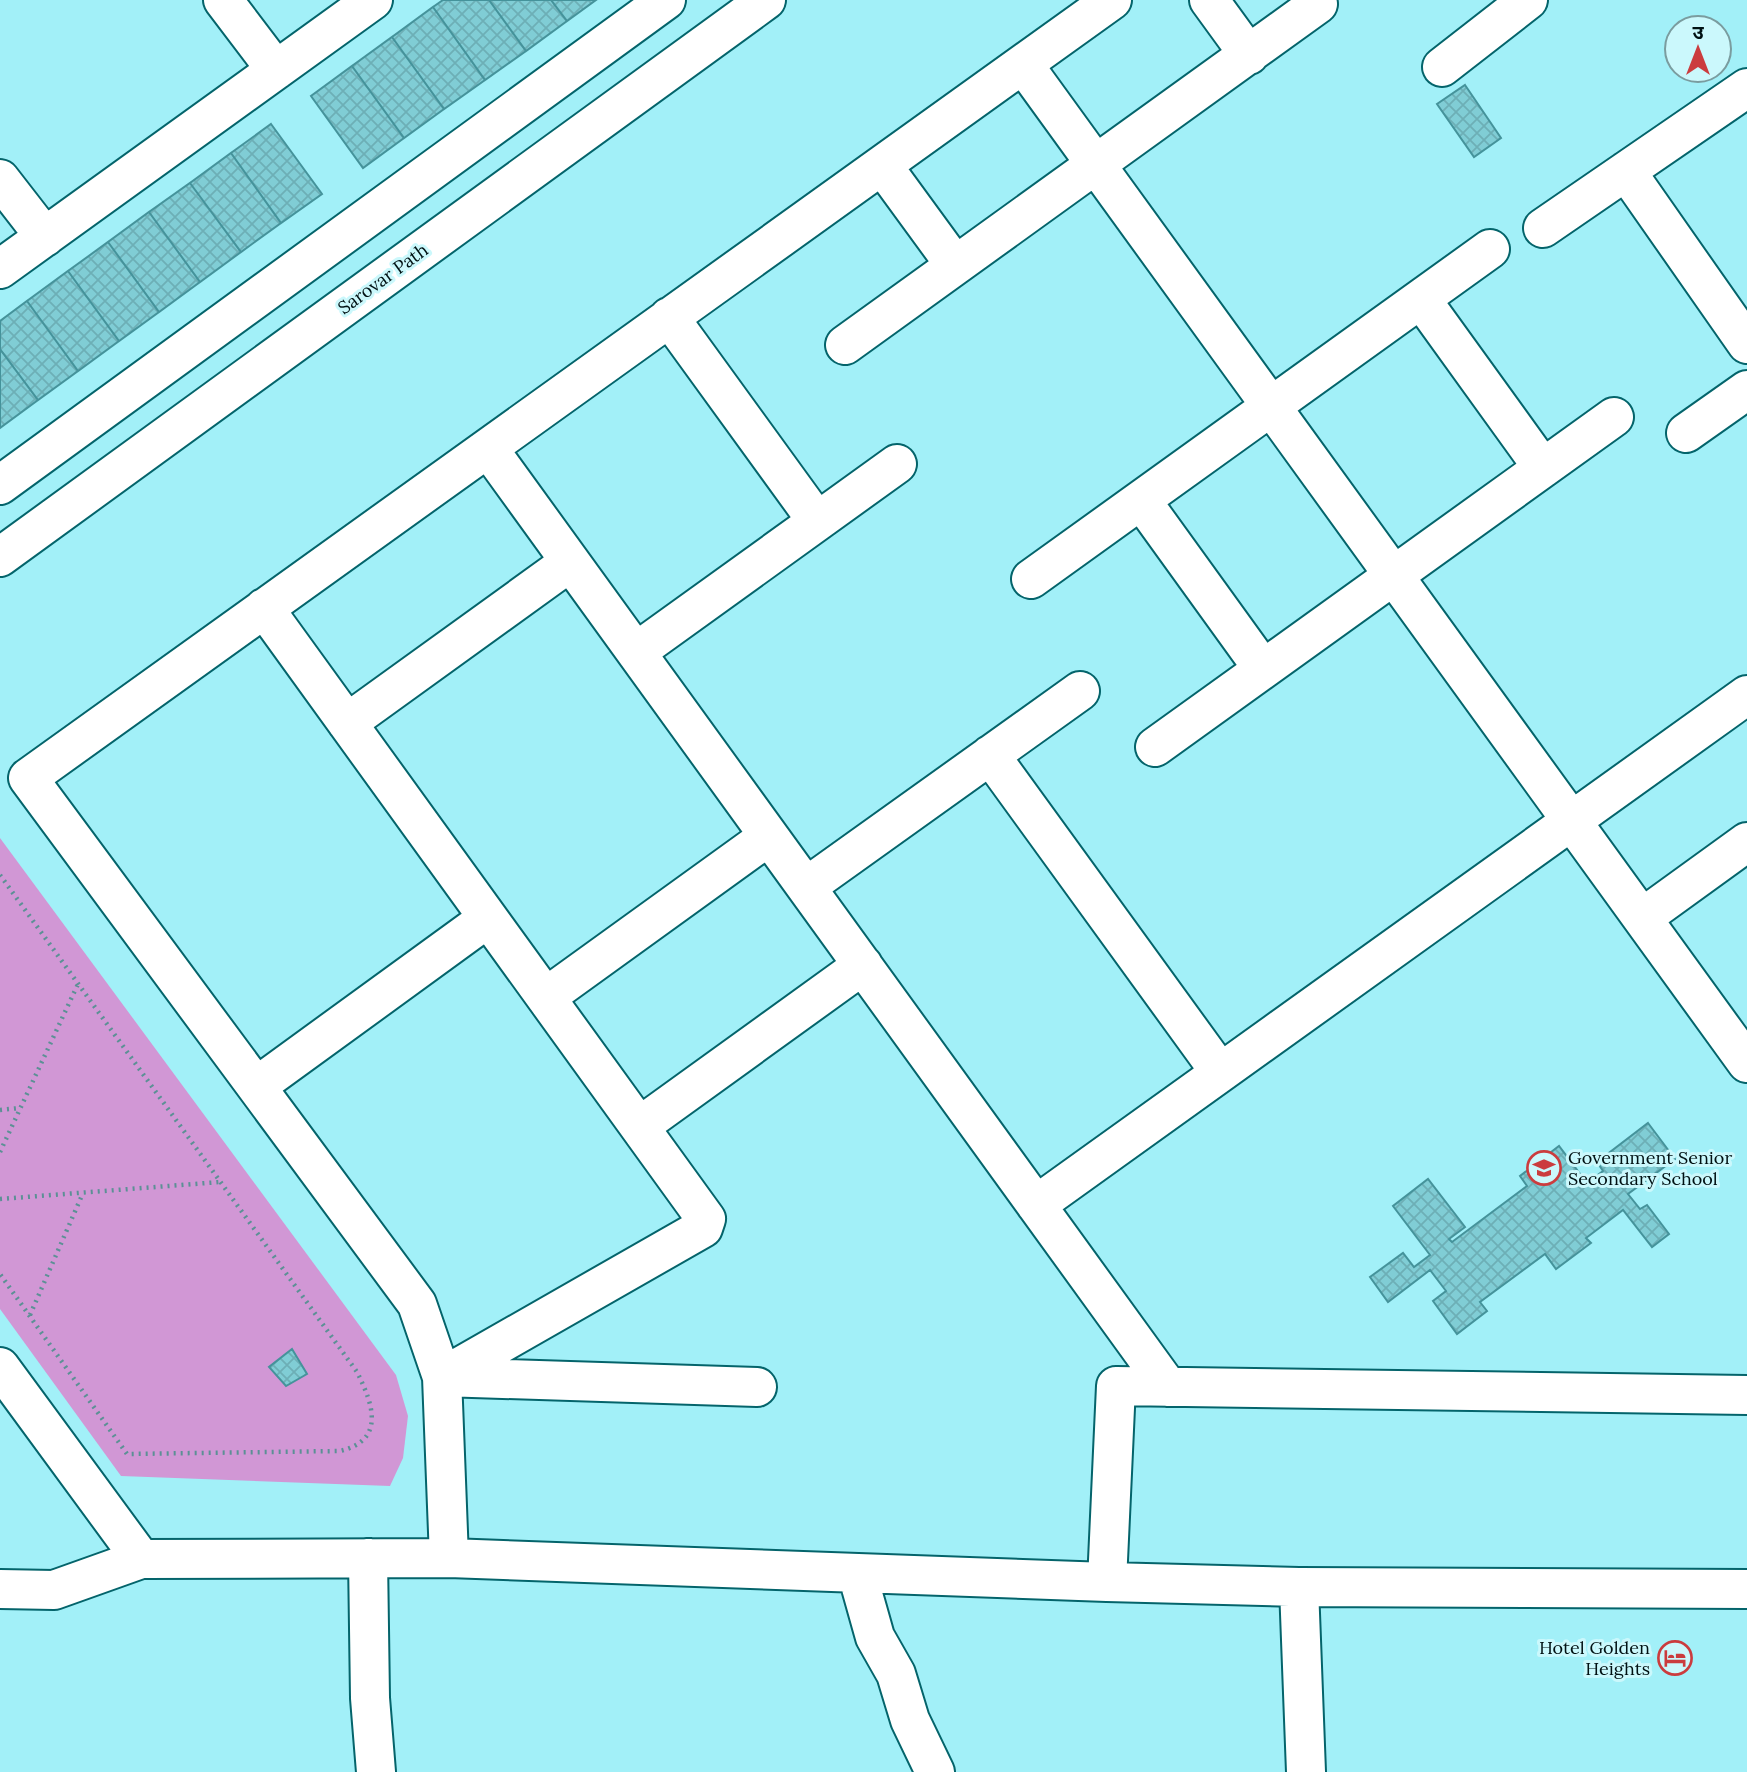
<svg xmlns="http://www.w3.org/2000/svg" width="1747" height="1772" viewBox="0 0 1747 1772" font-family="Lora,'Noto Sans Devanagari',serif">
<defs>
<pattern id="building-cross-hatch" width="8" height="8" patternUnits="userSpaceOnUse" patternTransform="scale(1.75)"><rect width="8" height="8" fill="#80cdd5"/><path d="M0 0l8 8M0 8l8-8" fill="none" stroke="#6dafb6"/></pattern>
</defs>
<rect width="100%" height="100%" fill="#a2f0f8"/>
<path fill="#d197d5" d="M0,838l396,537 12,41 -5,42 -13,28 -269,-10 -121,-167z"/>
<path fill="url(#building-cross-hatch)" stroke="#45939b" stroke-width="2" d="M443,0h46l37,51 -41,29 -52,-73z
M489,0h62l16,21 -41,30z
M551,0h45l-29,21z
M433,7l52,73 -41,29 -52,-72z
M392,37l52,72 -40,29 -52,-72z
M352,66l52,72 -41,30 -52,-72z
M1465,85l36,53 -27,19 -37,-53z
M271,124l51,70 -41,29 -50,-70z
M231,153l50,70 -40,29 -51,-69z
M190,183l51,69 -41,30 -51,-70z
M149,212l51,70 -41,30 -51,-70z
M108,242l51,70 -40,29 -51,-70z
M68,271l51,70 -41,30 -51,-70z
M27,301l51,70 -40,29 -38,-51v-28z
M0,349l38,51 -38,28z
M1648,1123l27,36 -47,35 12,15 7,-4 22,29 -17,13 -29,-37 -37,28 5,5 -35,26 -11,-15 -65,48 7,9 -30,23 -24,-33 13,-10 -16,-21 -42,32 -18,-25 33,-24 11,14 16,-12 -37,-49 35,-27 37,48 -16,12 3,3 75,-56 -7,-10 39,-30 28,37 16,-12 -6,-9z
M292,1349l15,25 -21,12 -17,-19z"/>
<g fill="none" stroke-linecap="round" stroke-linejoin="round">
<g stroke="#04646b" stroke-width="42">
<path id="minor" d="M223,0l53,70
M1209,0l40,55
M1023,64l724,999
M1442,67l86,-67
M882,165l73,100
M1626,171l121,173
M0,179l45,58
M1543,228l204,-140
M0,269l373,-269
M1421,299l122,169
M669,317l148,204
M845,345l473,-341
M1686,433l61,-43
M488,448l680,939
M1141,500l122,169
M1031,579l459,-330
M264,608l442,611 -3,9 -261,149
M636,652l261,-188
M347,723l223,-161
M1155,747l459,-330
M990,755l230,317
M806,887l274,-196
M1642,918l105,-76
M546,997l223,-161
M257,1086l231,-168
M640,1126l223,-161
M1036,1205l711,-510
M0,1367l141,192 308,-1 658,24 192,5 448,2
M442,1377l315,10
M368,1558l2,140 6,74
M449,1558l-7,-181 -25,-73 -389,-526 1084,-778
M857,1573l18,64 21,37 14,46 25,52
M1107,1582l9,-196 631,9
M1299,1587l7,185
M0,1589l54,1 87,-31"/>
</g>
<g stroke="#04646b" stroke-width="42">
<path id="major" d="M0,485l666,-485
M0,557l766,-557"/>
</g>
<path stroke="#5c9095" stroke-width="4.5" stroke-dasharray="2 5" stroke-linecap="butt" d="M0,875l357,497c16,32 29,68 -17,79l-213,3 -127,-180
M0,1110l20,-2
M0,1152l78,-168
M0,1199l220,-17
M30,1315l53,-122"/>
<use href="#minor" stroke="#fff" stroke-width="38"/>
<use href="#major" stroke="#fff" stroke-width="38"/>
</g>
<defs>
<g id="school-ring" transform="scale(1.75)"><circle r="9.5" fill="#cbf8fc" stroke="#cb3c3e" stroke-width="1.5"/><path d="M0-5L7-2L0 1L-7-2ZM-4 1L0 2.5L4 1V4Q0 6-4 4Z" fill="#cb3c3e"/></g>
<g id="hotel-ring" transform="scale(1.75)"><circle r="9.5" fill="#cbf8fc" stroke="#cb3c3e" stroke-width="1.5"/><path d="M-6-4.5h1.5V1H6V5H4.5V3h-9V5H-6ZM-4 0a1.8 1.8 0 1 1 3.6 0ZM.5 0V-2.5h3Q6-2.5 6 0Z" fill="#cb3c3e"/></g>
</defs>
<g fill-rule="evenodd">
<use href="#school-ring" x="1544" y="1168"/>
<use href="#hotel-ring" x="1675" y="1658"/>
</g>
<g text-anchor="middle" stroke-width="6" stroke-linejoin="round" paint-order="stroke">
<g font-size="18" fill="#001113" stroke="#cbf8fc">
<text transform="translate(383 279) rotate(-36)" y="6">Sarovar Path</text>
</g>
<g font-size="18" fill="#001113" stroke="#cbf8fc" text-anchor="start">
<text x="1568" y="1164">Government Senior<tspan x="1568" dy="21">Secondary School</tspan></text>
<text x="1650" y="1654" text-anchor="end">Hotel Golden<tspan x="1650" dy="21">Heights</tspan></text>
</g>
</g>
<g transform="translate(1698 49)"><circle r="33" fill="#cbf8fc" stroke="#7a9c9f" stroke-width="2"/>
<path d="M0-5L12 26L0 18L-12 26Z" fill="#cb3c3e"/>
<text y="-10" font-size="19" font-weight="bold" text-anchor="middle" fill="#001113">उ</text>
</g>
</svg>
